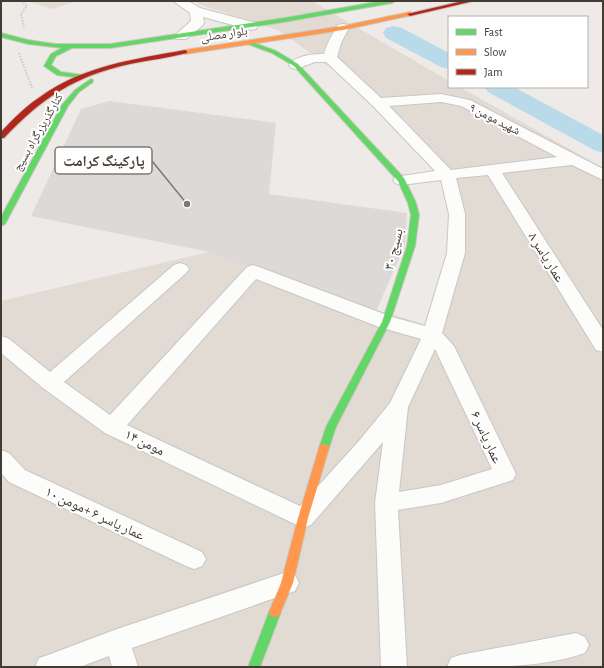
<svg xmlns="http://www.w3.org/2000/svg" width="604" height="668" viewBox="0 0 604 668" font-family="'Alegreya Sans','Noto Naskh Arabic',sans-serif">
<rect width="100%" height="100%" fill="#edeae7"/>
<path fill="#e1dbd4" d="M27,1h49l-23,8z
M194,1h118l137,80v6h11l143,81v499h-602v-366l208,-49 161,56 70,21 19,-137 -53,-71 -128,-91 -77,-25z"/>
<path fill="#dcd9d7" d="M109,101l167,22 -7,71 138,19 -2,32 -31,71 -165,-64 -178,-36 50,-107z"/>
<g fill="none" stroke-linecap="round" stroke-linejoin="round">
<path fill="#b9dbe9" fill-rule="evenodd" d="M394,26l8,2 47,25v16l-8,-2 -55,-29 -3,-5 3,-5z
M484,87h30l89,48v18l-9,-3 -106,-58z"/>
<g stroke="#c9c6c3" stroke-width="2">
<path id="street" d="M173,1h15l12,7 56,15 1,3 -1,3 -5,1 -48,-13 1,5 -1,3 -17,14h-10l-2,-3 17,-15 -1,-8z
M343,24l5,1 1,3 -8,15 -4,14 44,41 60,-4 29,6 133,69v11l-31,-15 -70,8 101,157v22l-7,-2 -108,-175 -32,3 9,36v39l-23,80 12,13 62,128 -3,6 -72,23 -43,7 9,157h-26l-6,-164 8,-61 -72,83 -8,3 -198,-95 -62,-45 -42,-35v-17l7,2 42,34 124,-107 6,-2 6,2 3,4 -3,4 -122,109 46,33 137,-148 6,-2 6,2 133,50 33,9 22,-73 2,-39 -8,-34 -40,5 -6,-2 -2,-3 2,-3 40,-6 -62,-65 -47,-44h-11l-19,7 -5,-1 -2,-3c7,-10 25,-11 35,-11 3,-11 8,-19 14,-29zM441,102l20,4 96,51 -106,13 -62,-64zM256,279l123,48 42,12 -31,64 -31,38 -59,65 -173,-81zM435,349l57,120 -51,16 -42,7 9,-85z
M1,450l8,3 16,17 177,82 4,7 -4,7 -8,3 -8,-3 -177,-84 -8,-9z
M287,572l8,3 4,8 -4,8 -163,57 6,19h-26l-3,-11 -29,11h-45l4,-9 9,-3 69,-26z
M576,633l9,4 4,8 -4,8c-44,15 -92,14 -138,14l4,-9 9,-3z"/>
</g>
<g stroke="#ccc6be" stroke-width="2">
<path id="fast" d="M382,1h13l-3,2 -108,19 -174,26h-38l-16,8 -5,9 10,7 22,3 1,1 -3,2 -24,-3 -13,-9 7,-12 11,-6 -34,-4 -27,-7v-4l27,7 27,4h55l174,-26z
M245,41h4l27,10 22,13 106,114 12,25 3,12 -4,31 -25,76 -54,105 -8,24 -4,1 -4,-1 -1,-3 7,-21 56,-105 25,-76 4,-31 -3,-12 -10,-22 -104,-115 -22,-13 -27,-10z
M91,79l2,1v2l-14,10 -11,14 -63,118 -4,2v-9l61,-112 13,-15z
M275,607l4,1 2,4 -21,55h-12l21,-55 2,-4z"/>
</g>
<g stroke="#ccc6be" stroke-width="2">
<path id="slow" d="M410,12l3,2 -1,1 -69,15 -158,24 -3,-2 3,-2 158,-24z
M324,444l4,1 1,3 -21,70 -15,65 -14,33 -4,1 -4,-1 -2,-4 12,-29 17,-65 21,-70 1,-3z"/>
</g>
<g stroke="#ccc6be" stroke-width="2">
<path id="jam" d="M463,1h11l-64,15 -3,-2z
M185,50l2,1v2c-19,5 -38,7 -57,11 -55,12 -87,33 -126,74h-3v-6c12,-13 24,-25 39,-35 42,-31 95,-38 145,-47z"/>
</g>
<path stroke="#cbc9c6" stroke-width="2" stroke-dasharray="1.5 1.5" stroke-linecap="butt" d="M21,1l6,5 -6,8 3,13
M19,53l13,35"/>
<use href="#street" fill="#fcfcfb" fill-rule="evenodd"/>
<use href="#fast" fill="#63d668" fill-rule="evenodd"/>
<use href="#slow" fill="#ff974d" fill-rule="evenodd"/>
<use href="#jam" fill="#b3261e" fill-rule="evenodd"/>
</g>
<g text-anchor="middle" stroke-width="4" stroke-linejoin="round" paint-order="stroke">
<g font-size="12" fill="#423b34" stroke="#fff">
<text transform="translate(224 34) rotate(-9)" y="4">بلوار مصلی</text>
<text transform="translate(495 119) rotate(27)" y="4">شهید مومن ۹</text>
<text transform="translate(38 132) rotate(-60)" y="4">کنارگذربزرگراه بسیج</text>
</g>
<g font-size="14" fill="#423b34" stroke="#fff">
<text transform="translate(393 249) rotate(-76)" y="5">بسیج ۳۰</text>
<text transform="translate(547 257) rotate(58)" y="5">عمار یاسر ۸</text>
<text transform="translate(487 437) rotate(65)" y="5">عمار یاسر ۶</text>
<text transform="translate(145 442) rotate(26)" y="5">مومن ۱۴</text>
<text transform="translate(95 513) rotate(25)" y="5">عمار یاسر ۶ +مومن ۱۰</text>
</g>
</g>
<path fill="none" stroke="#7e7873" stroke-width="1.5" d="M187 204L152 161"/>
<circle fill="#7e7873" stroke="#fff" stroke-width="1.5" cx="187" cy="204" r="4"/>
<rect fill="#fff" stroke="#7e7873" stroke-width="1.5" x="55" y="147" width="97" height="27" rx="4"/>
<g font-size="15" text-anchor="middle" font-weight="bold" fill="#423b34">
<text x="104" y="166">پارکینگ کرامت</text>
</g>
<rect width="604" height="668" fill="none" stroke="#423b34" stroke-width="4"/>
<rect x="448" y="16" width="140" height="72" fill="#ffffff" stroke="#b3b1ae"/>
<rect x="456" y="29" width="20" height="6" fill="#63d668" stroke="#b3b1ae"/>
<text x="484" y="36" font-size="12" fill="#423b34">Fast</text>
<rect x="456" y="49" width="20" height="6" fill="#ff974d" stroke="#b3b1ae"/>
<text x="484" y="56" font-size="12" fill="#423b34">Slow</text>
<rect x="456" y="69" width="20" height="6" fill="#b3261e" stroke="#b3b1ae"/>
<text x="484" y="76" font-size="12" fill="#423b34">Jam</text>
</svg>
